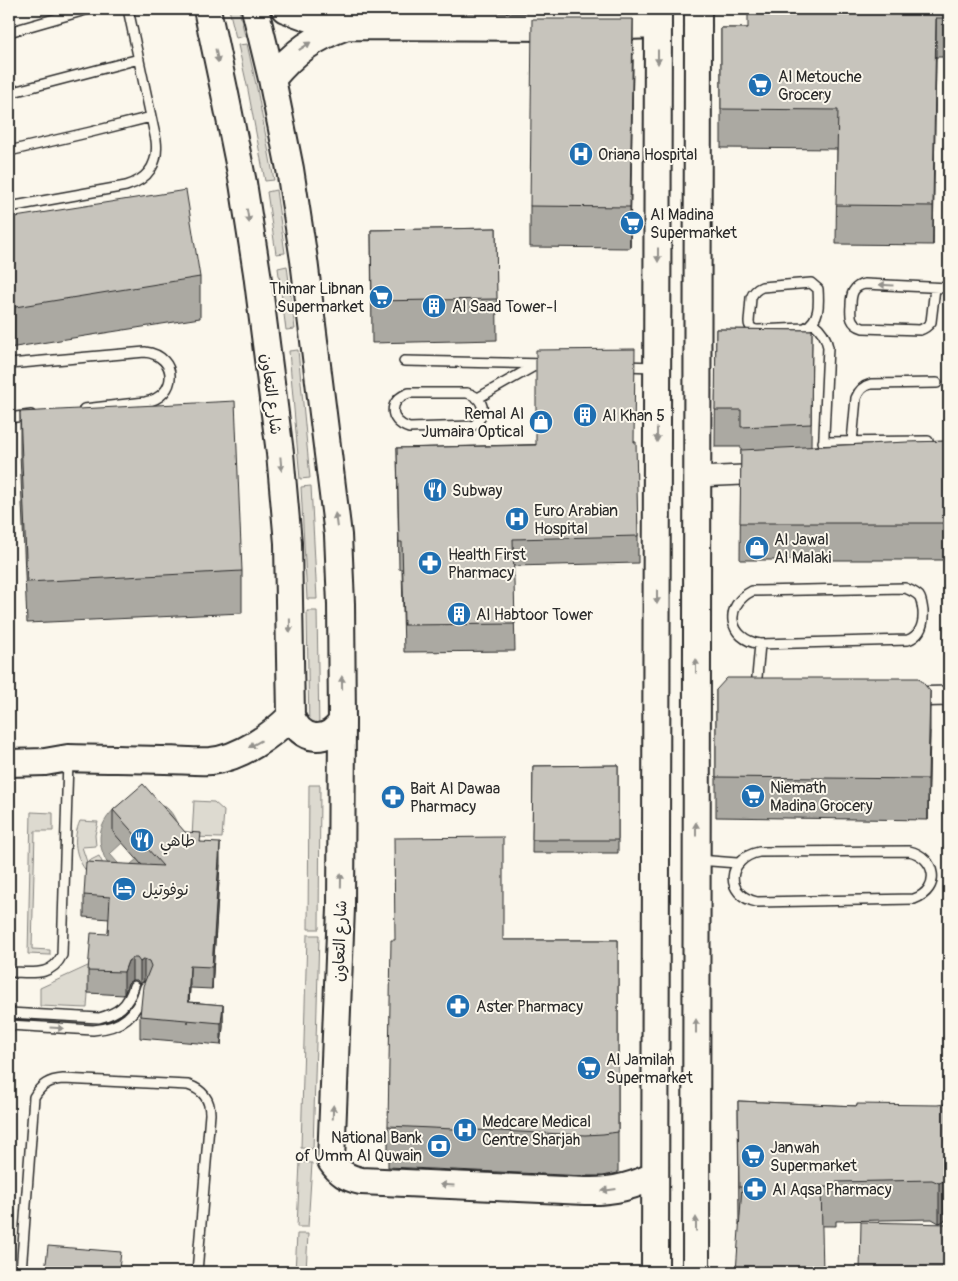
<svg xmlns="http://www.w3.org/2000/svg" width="958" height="1281" viewBox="0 0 958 1281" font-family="Pangolin,'Playpen Sans Arabic',sans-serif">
<rect width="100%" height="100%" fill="#fbf7ec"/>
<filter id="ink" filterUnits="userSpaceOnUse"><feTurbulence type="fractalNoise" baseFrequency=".02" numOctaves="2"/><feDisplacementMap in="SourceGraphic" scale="10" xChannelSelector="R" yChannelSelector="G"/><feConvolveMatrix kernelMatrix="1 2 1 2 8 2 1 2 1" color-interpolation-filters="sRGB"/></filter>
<g filter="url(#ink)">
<path fill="#dddad0" stroke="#84827e" d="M229,9h10l6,27 -9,2z
M247,44l10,45 17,91 -9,1 -17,-91 -10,-45z
M276,190l9,63 -9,1 -9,-62z
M287,266l8,63 -9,1 -8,-62z
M298,350l12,128 -10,1 -11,-128z
M311,486l6,113h-10l-6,-112z
M307,611h10l2,117 -10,1z
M309,785h11l-1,144h-11z
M194,801l20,1 10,9 -2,27 -30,-1z
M31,812l22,1v18h-18l-3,118 18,1v5l-22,-1z
M80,821l18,1 -3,13 1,11 -14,1 5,15 12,-6 6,12 -18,4c-12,-15 -15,-33 -7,-51z
M307,935h12l-6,214 -12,-1z
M90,965l-3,43 -47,-2v-18z
M300,1162l12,1 -4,64h-11z
M297,1234h11l-2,38h-11z"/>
<path fill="#b1afa7" stroke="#7b7a75" d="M125,801c31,0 46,-2 55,32l-67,-1 10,10 -13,12 14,16 13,-11 3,4 12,-10 8,28c-13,-4 -25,-7 -38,-11 -3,-1 -8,-2 -11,-3 -4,-3 -7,-10 -8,-14 -9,-22 4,-41 22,-52z"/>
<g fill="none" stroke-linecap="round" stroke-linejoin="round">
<g stroke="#2b2b2b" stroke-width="12">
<path id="lane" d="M594,9v16
M9,32l80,-23
M9,93l130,-34
M9,151l82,-19 60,-15
M9,207l117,-21c23,-7 33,-23 30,-46l-28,-131
M811,283l7,6c1,15 2,31 -13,39l-47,2c-5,0 -9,-3 -9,-8l2,-24c2,-6 6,-9 11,-11z
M935,288l-4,34c-3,4 -5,6 -11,8l-57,-2c-13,-4 -13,-12 -12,-23 0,-11 2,-19 14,-21l84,4
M813,323c8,6 13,13 15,24l-5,110
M404,361l143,3
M9,364l136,-12c34,4 33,45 0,50l-61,7
M623,366l32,1
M409,393h58c13,3 21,16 11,28 -1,2 -4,4 -6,5l-63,2c-21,-7 -21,-28 0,-35z
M478,398l58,-33
M9,418l22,-3
M823,442l105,-1
M852,442l4,-44c3,-8 7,-12 15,-14l66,-1
M905,588c5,2 10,4 14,8 3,4 3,10 4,15 1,13 -2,24 -15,29l-148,4c-32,-5 -37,-38 -8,-53z
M756,688l4,-44
M909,851c27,6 33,38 5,48l-157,3c-33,-7 -31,-43 2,-50z
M698,860l39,3
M9,972c21,0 42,6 53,-17l6,-194
M9,1013l90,5c19,-5 29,-12 35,-32
M9,1025l84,5c29,-2 44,-15 52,-43
M21,1272l13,-175c7,-12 15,-17 29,-18l125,6c15,5 22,14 22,29l-13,158"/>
</g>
<g stroke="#2b2b2b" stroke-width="22">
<path id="street" d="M697,477l69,-3
M906,697l43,-1"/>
</g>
<g stroke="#2b2b2b" stroke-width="30">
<path id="secondary" d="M207,9l18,85 18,89 14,90 23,180 8,90 3,173c10,26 36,28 51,5
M255,9l17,70 18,90 14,91 34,275 3,69 1,117 -1,187 -10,253c8,12 16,17 30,20l224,10c26,1 48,-4 70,-16
M285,9l22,8 40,9 247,1 64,-2
M272,79c23,-28 42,-41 75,-53
M9,763l36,-1 23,-4c32,1 65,1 97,2 15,0 31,2 46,1 29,-3 60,-25 80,-45
M655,1272l3,-1263
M696,1272l2,-1263"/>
</g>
<use href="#lane" stroke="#fbf7ec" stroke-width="9"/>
<use href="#street" stroke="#fbf7ec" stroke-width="19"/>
<use href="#secondary" stroke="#fbf7ec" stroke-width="26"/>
</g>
<path fill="#aba9a2" stroke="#2b2b2b" d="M339,9h67l-19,2h-38z
M949,9v48h-13l-3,188 -97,-1 1,-95 -116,-1v-120h27z
M633,60l-3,188 -100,-1v-41z
M9,218l191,59v41l-191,30z
M496,228l1,112 -125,3 -1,-113z
M716,329l96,1 -1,116 138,-5v119h-209l1,-113h-26z
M20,412l222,159v42l-215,10 -7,-170z
M635,442l3,94v27l-125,3 2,85 -111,1 -2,-83h-3l-2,-121z
M716,690l214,41 -2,89 -212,-3z
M618,765v88h-86l1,-87z
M113,810l72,22 16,10 19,23 -8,124 -22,-1 -1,14 34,3v22l-2,18 -81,-7v-22l5,-35h-1l-4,3 -3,-4h-5l-4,3 -4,12 -36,-2v-22l20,-37 1,-15 -25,-2v-22l58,-30 -29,-33z
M503,940h115v233l-15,3h-18l-197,-9v-41z
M738,1101l119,5 92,2v106l-2,6 -8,3 -7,-4 -96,2v5l-97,-1z"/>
<path fill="#8b8984" stroke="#2b2b2b" d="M936,18v39l-3,188v-39z
M633,19v41l-3,188v-41z
M930,691v40l-2,89v-41z
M220,843v22l-8,124v-22z
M132,958v22l-4,3 -4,12v-23l4,-11z
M144,959v22l-4,3v-22z
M190,966v22l-2,36v-22z
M223,1005v22l-2,18v-22z
M949,1175v39l-2,6 -8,3v-40z"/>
<path fill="#c7c4bc" stroke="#2b2b2b" d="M748,9h201v9h-13l-3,188 -97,-1 2,-95 -117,-1v-81h27z
M532,19h101l-3,188 -100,-1z
M186,190l14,87 -191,31v-90z
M496,228l1,71 -125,2 -1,-71z
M716,329l96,1 -1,94 -70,3v-17h-26z
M635,349l-1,93h2l2,94 -125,3 2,85 -111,1 -2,-83h-3l-2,-94 139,-3v-95z
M235,401l7,170 -215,11 -7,-170z
M949,441v82h-209l1,-73 166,-8z
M727,678h192l11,13 -2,88 -212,-2v-87z
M618,765v75h-86l1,-74z
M143,784l42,48 16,1 -1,9 20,1 -8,124 -22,-1 -2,36 35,3 -2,18 -81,-7 3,-30 8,-20 -2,-5 -5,-2 -4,3 -3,-4h-5l-4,3 -4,11 -36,-1 3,-38 17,1 2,-37 -26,-2 2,-33 77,4 -50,-56z
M503,837v103h115v192l-15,2 -18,1 -197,-9 3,-186h4l-1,-102z
M738,1101l119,5v-2l80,1 8,-1 4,4v67l-2,5 -8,3 -7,-3 -96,2v5h-15l2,85h-87l6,-85h-3z
M861,1222l88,2v48h-89z
M48,1246l73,6 -2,17 37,3h-111z"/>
<defs><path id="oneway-solid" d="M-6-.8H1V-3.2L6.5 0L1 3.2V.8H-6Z" transform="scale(1.25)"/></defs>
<g fill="#93918c">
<use href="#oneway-solid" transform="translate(305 46) rotate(-34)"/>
<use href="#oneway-solid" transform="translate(217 56) rotate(78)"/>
<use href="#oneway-solid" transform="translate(658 57) rotate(90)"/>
<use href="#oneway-solid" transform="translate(248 216) rotate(81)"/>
<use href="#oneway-solid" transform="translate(658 255) rotate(90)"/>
<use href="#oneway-solid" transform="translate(886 285) rotate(-177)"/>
<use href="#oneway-solid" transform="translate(657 435) rotate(90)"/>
<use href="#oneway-solid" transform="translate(281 464) rotate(85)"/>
<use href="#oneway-solid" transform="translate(336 520) rotate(-97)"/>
<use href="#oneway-solid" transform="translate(657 597) rotate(90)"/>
<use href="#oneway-solid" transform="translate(290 626) rotate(89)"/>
<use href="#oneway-solid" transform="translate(696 666) rotate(-90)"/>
<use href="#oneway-solid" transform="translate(342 683) rotate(-91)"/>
<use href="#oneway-solid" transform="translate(255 744) rotate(151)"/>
<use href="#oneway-solid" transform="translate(696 829) rotate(-90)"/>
<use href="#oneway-solid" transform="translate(341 880) rotate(-89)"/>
<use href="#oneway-solid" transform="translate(696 1026) rotate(-90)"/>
<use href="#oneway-solid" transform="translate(57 1028) rotate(4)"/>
<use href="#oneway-solid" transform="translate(333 1112) rotate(-88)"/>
<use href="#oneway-solid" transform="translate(447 1185) rotate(-177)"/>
<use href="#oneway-solid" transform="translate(609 1190) rotate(172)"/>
<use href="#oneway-solid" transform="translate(696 1224) rotate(-90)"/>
</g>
</g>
<defs>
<g id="supermarket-disc" transform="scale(1.25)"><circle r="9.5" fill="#1f6fb2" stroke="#fbf7ec"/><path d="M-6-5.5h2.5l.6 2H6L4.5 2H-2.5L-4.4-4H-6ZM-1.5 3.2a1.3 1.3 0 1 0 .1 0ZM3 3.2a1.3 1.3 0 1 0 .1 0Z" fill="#fff"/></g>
<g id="hospital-disc" transform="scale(1.25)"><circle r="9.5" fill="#1f6fb2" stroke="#fbf7ec"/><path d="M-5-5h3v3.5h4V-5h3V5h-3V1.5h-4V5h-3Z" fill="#fff"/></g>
<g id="building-disc" transform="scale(1.25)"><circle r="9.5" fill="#1f6fb2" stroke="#fbf7ec"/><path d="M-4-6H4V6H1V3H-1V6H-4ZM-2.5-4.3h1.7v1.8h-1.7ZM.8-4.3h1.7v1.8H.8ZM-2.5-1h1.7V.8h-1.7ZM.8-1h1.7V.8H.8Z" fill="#fff"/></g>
<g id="shop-disc" transform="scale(1.25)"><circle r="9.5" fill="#1f6fb2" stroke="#fbf7ec"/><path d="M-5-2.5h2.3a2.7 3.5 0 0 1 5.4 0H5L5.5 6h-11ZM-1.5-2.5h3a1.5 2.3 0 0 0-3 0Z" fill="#fff"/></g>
<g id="restaurant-disc" transform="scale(1.25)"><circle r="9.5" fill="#1f6fb2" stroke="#fbf7ec"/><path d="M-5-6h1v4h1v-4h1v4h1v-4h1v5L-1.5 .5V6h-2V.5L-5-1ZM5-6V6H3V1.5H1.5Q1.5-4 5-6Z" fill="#fff"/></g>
<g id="pharmacy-disc" transform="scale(1.25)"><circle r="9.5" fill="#1f6fb2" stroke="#fbf7ec"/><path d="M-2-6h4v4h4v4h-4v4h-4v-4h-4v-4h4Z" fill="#fff"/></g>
<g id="hotel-disc" transform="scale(1.25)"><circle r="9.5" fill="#1f6fb2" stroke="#fbf7ec"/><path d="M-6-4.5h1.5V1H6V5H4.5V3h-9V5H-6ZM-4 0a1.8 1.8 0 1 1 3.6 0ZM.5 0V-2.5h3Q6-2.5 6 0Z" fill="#fff"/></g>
<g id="bank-disc" transform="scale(1.25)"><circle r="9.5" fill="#1f6fb2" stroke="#fbf7ec"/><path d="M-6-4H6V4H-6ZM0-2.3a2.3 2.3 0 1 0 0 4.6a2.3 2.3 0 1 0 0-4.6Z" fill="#fff"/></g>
</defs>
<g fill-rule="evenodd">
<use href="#supermarket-disc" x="760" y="85"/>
<use href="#hospital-disc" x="581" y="154"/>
<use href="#supermarket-disc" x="632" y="223"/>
<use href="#supermarket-disc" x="381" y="297"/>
<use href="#building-disc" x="434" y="306"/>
<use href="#building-disc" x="585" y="415"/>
<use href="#shop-disc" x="541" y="422"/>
<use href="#restaurant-disc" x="435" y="490"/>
<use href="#hospital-disc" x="517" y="519"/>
<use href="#shop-disc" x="757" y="548"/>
<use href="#pharmacy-disc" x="430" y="563"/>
<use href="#building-disc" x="459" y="614"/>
<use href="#supermarket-disc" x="753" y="796"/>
<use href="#pharmacy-disc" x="393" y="797"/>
<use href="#restaurant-disc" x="142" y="840"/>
<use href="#hotel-disc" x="124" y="889"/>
<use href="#pharmacy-disc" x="458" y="1006"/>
<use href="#supermarket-disc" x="589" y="1068"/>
<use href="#hospital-disc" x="465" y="1130"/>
<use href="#bank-disc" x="439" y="1146"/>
<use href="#supermarket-disc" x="753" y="1156"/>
<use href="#pharmacy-disc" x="755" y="1189"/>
</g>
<g text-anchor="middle" stroke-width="4" stroke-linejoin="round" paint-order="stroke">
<g font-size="16" fill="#2b2b2b" stroke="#fbf7ec" text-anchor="start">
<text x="778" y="82">Al Metouche<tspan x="778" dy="18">Grocery</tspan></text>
<text x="598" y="160">Oriana Hospital</text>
<text x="650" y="220">Al Madina<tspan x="650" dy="18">Supermarket</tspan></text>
<text x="364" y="294" text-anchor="end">Thimar Libnan<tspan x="364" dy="18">Supermarket</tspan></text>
<text x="452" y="312">Al Saad Tower-I</text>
<text x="524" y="419" text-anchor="end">Remal Al<tspan x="524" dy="18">Jumaira Optical</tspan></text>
<text x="602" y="421">Al Khan 5</text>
<text x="452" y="496">Subway</text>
<text x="534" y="516">Euro Arabian<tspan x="534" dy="18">Hospital</tspan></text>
<text x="774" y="545">Al Jawal<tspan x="774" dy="18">Al Malaki</tspan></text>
<text x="448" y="560">Health First<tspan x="448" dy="18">Pharmacy</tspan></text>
<text x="476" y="620">Al Habtoor Tower</text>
<text x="770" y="793">Niemath<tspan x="770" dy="18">Madina Grocery</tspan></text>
<text x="410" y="794">Bait Al Dawaa<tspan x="410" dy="18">Pharmacy</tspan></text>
<text x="160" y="846">طاهي</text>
<text x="142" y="895">نوفوتيل</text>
<text x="476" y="1012">Aster Pharmacy</text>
<text x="606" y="1065">Al Jamilah<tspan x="606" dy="18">Supermarket</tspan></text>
<text x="482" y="1127">Medcare Medical<tspan x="482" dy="18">Centre Sharjah</tspan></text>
<text x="422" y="1143" text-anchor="end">National Bank<tspan x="422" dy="18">of Umm Al Quwain</tspan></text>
<text x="770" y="1153">Janwah<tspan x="770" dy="18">Supermarket</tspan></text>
<text x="772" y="1195">Al Aqsa Pharmacy</text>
</g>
<g font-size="16" fill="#2b2b2b" stroke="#fbf7ec">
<text transform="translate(272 394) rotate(83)" y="6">شارع التعاون</text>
<text transform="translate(339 941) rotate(-88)" y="6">شارع التعاون</text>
</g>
</g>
<rect width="958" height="1281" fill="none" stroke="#fbf7ec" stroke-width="30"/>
<rect x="15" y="15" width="928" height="1251" fill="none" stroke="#2b2b2b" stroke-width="2" filter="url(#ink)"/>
</svg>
